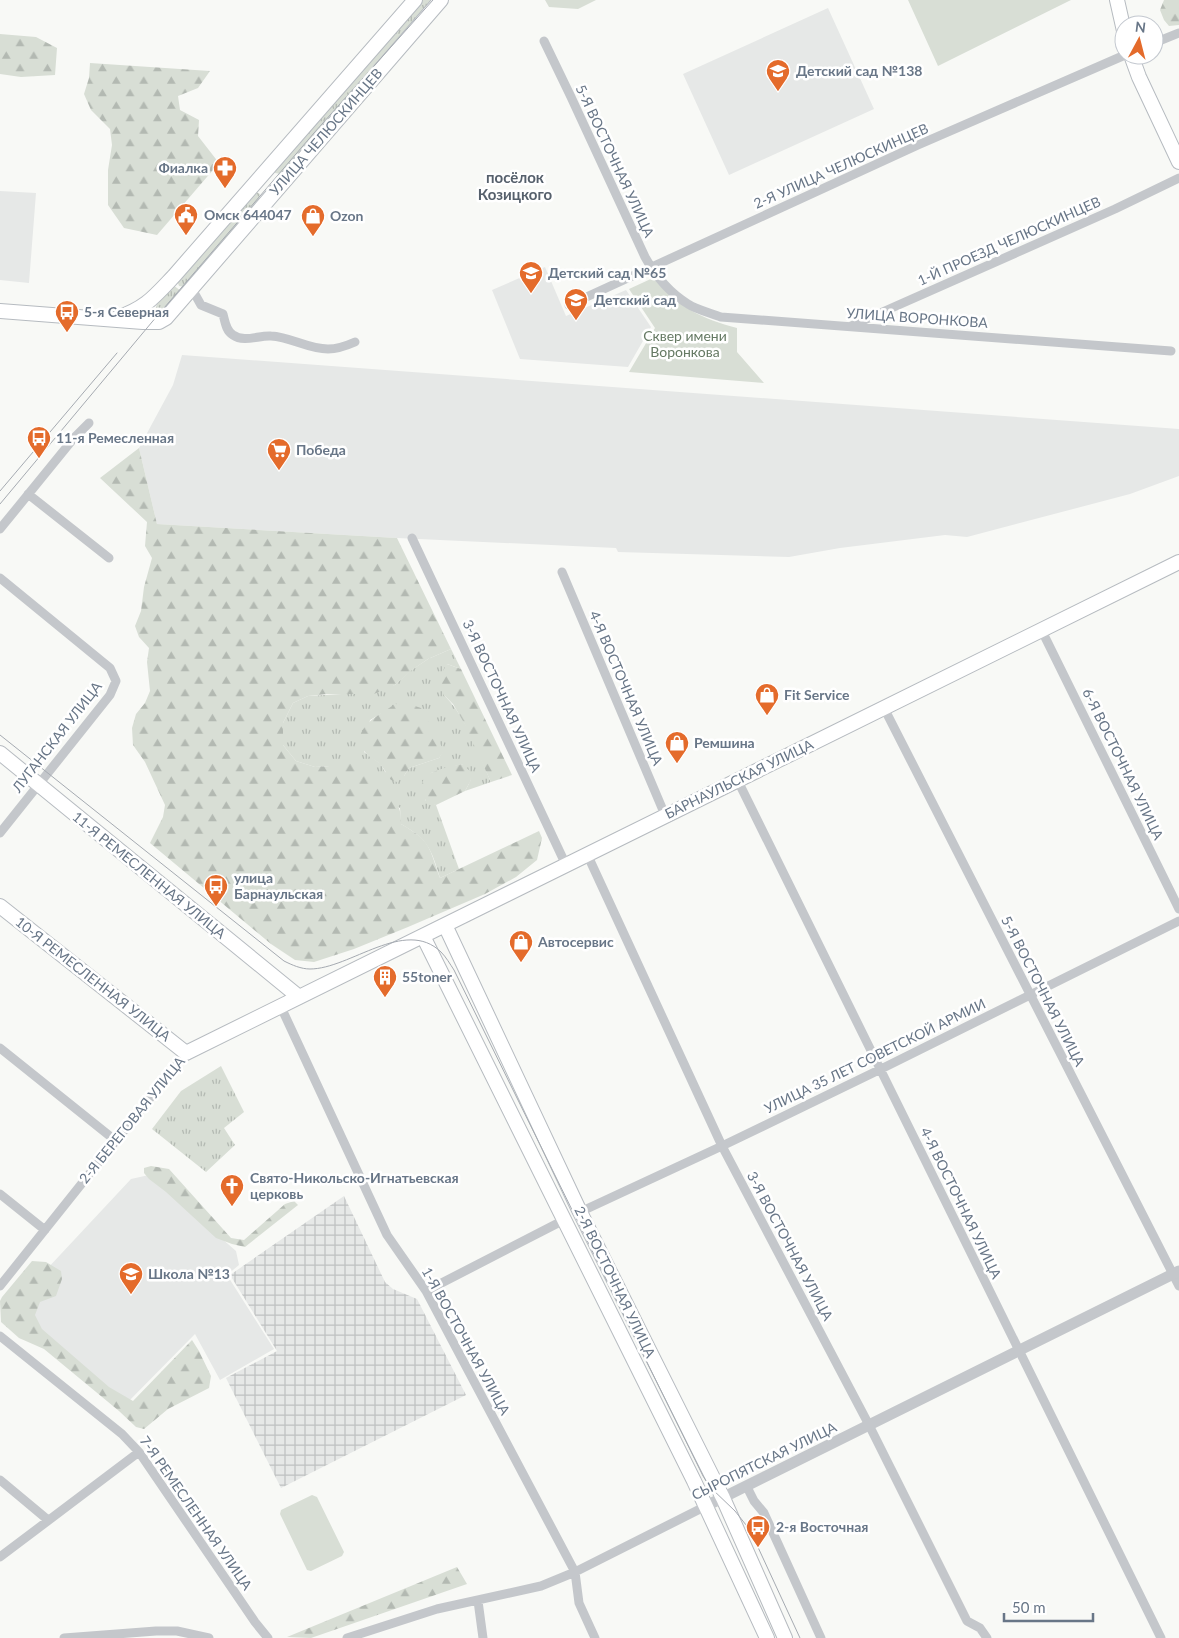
<svg xmlns="http://www.w3.org/2000/svg" width="1179" height="1638" viewBox="0 0 1179 1638" font-family="Lato,sans-serif">
<defs>
<pattern id="industrial-grid" width="8" height="8" patternUnits="userSpaceOnUse" patternTransform="scale(1.25)"><rect width="8" height="8" fill="#e6e8e7"/><path d="M0 4h8M4 0v8" fill="none" stroke="#bec1c1"/></pattern>
<pattern id="grass-tufts" width="24" height="20" patternUnits="userSpaceOnUse" patternTransform="scale(1.25)"><rect width="24" height="20" fill="#d8ded5"/><path d="M3 7l-1-3M5 7V3M7 7l1-3M15 17l-1-3M17 17v-4M19 17l1-3" fill="none" stroke="#b3b9b2"/></pattern>
<pattern id="forest-firs" width="22" height="20" patternUnits="userSpaceOnUse" patternTransform="scale(1.25)"><rect width="22" height="20" fill="#d8ded5"/><path d="M5 1l3.5 6h-7zM16 11l3.5 6h-7z" fill="#b3b9b2"/></pattern>
</defs>
<rect width="100%" height="100%" fill="#f8f9f6"/>
<path fill="#e6e8e7" d="M828,8l46,101 -145,66 -46,-101z
M0,191l36,2 -7,90 -29,-3z
M545,267l21,49 60,-26 25,37 -23,40 -108,-8 -28,-69z
M182,355l997,74v47l-49,18 -163,43 -22,-2 -105,13 -51,9 -171,-5 -2,-4 -219,-10 -240,-14 -18,-76 34,-63z
M149,1175l87,76 3,14 -12,10 47,74 -54,31 -25,-46 -68,69 -123,-88 127,-136z"/>
<path fill="url(#industrial-grid)" d="M344,1196l41,86 8,7 24,10 49,96 -185,93 -55,-110 51,-27 -47,-76z"/>
<path fill="url(#grass-tufts)" fill-rule="evenodd" d="M422,0h12l-153,174 -6,-1v-5z
M254,191l6,3 -1,5 -74,88 -6,-1 -2,-6z
M173,285l8,6 -23,25 -3,-1 2,-11z
M451,649l10,20 -14,-5 -3,31c23,23 34,58 47,87l-26,9 6,-11 -9,-16 -31,9 -6,27 11,5 23,64 -19,9c-9,-29 -11,-38 -39,-54l-1,-16 -70,-42 -15,1 -19,-6 -13,-16v-22l10,-20 15,-7 50,-3 37,-8 15,-14 18,-12zM382,713l61,38 -4,7 -30,10 -5,8 -19,-4 -4,-8 -17,-12 6,-32z
M221,1066l23,46 -20,16 11,17 -29,27 -54,-43 29,-38z"/>
<path fill="url(#forest-firs)" d="M1164,0h15v25l-10,1 -5,-6 -4,-10z
M0,34l36,3 21,11 -2,27 -34,2 -21,-3z
M90,63l120,8 -12,17 -20,8 2,14 19,10 -1,16 21,27 -62,72 -33,-7 -16,-23v-35l4,-25 -2,-16 -19,-19 -7,-16 5,-16z
M139,448l18,76 240,14 54,111 -23,10 -16,11 -17,15 -21,9h-47l-19,2 -15,7 -10,20v22l13,16 19,6 15,-1 13,-6c25,7 48,21 56,48 2,5 2,11 2,16 30,17 28,23 39,54l99,-47 3,7 -5,22 -21,17 -31,17 -77,33 -54,22 -40,13 -19,-2 -24,-16 -121,-101 13,-26 2,-12 -20,-43 -12,-17 -1,-17 4,-14 9,-11 5,-12 -3,-29 2,-14 -10,-11 -4,-11 6,-15 3,-24 8,-29 -7,-12 2,-24 -47,-44z
M447,664l14,5 51,106 -21,7 -28,-61 -10,-17 -9,-9 -4,-10v-9z
M395,704l17,1 9,3 23,43 -5,7 -30,10 -5,8 -7,6 -6,-2c-4,-5 -7,-12 -11,-16 -4,-4 -11,-6 -15,-12 -18,-22 16,-38 30,-48z
M462,764l8,7 1,9 -6,11 -29,14 -8,-1c-20,-30 11,-35 34,-40z
M151,1166l18,3 62,69 13,2 41,-36 9,-3 4,4 -53,42 -13,-3 -16,-6 -50,-46 -17,-13 -5,-6v-5z
M32,1261l14,1 15,9 1,8 -6,17 -16,6 -5,13 7,14 67,58 24,14 59,-61 7,11 12,25 -2,12 -41,21 -24,20 -8,-2 -17,-16 -75,-62 -25,-11 -18,-16 -1,-21 2,-4z
M457,1567l10,17 -156,54 -24,-1z"/>
<path fill="#d8ded5" d="M545,0h51l-18,9 -29,-2z
M908,0h163l-133,66z
M655,277c21,30 48,42 82,51v24l27,31 -135,-11 26,-44 -26,-39z
M312,1495l5,2 27,55 -2,4 -31,15 -4,-1 -27,-56 1,-4z"/>
<g fill="none" stroke-linecap="round" stroke-linejoin="round">
<g stroke="#b6bbc0" stroke-width="16">
<path id="secondary" d="M1117,0l7,31
M1131,55l8,22 40,85
M0,311l143,11h16l7,-4 275,-318
M117,318c29,-10 37,-21 57,-42l241,-276
M0,753l299,244
M0,906l186,147 993,-491
M445,925l135,287 143,286 62,140
M423,936l271,545 73,157"/>
</g>
<path stroke="#c4c7cb" stroke-width="9" d="M544,41l27,56 74,160c10,18 25,36 43,47 9,6 23,9 33,13l450,34
M1154,43l25,-10
M192,289l9,16 22,9c2,8 3,17 10,21 11,8 26,0 38,1 20,1 37,13 57,13 10,0 18,-3 27,-7
M569,305l349,-160 207,-90
M851,326l264,-117 64,-31
M28,494l81,64
M0,529l74,-91 15,-15
M412,538l154,327
M562,572l103,243
M0,578l110,90 6,13 -6,14 -110,138
M1042,631l137,278
M884,708l295,578
M737,779c142,286 281,573 424,859
M587,854l135,292 147,279 98,196 13,7 7,10
M280,1005l107,230 39,56 149,281 4,31 16,35
M0,1048l116,93
M0,1194l45,36
M580,1212l142,-66 159,-77 298,-148
M0,1286l186,-233
M426,1291l138,-71
M0,1336l122,98 17,18 116,170 13,16
M0,1480l48,40
M747,1487l7,14 10,12 57,125
M0,1557l139,-105
M478,1601l5,37
M64,1638l92,-7h21l32,7
M347,1638l90,-29 104,-23 34,-14 131,-66"/>
<path stroke="#c4c7cb" stroke-width="11" d="M706,1506l473,-235"/>
<use href="#secondary" stroke="#fff" stroke-width="14"/>
<path stroke="#a5aab1" stroke-width="1" d="M0,491l117,-138
M0,504l152,-182 162,-189 119,-133
M0,735l284,226c8,4 17,8 26,8 40,0 95,-52 131,-17 5,5 9,12 13,18l249,506 7,11 25,24 15,19 50,108"/>
</g>
<defs>
<g id="school-pin" transform="scale(1.25)"><path d="M0 17L-7.5 6A9.5 9.5 0 1 1 7.5 6Z" fill="#e46b2b" stroke="#fff"/><path d="M0-5L7-2L0 1L-7-2ZM-4 1L0 2.5L4 1V4Q0 6-4 4Z" fill="#fff"/></g>
<g id="pharmacy-pin" transform="scale(1.25)"><path d="M0 17L-7.5 6A9.5 9.5 0 1 1 7.5 6Z" fill="#e46b2b" stroke="#fff"/><path d="M-2-6h4v4h4v4h-4v4h-4v-4h-4v-4h4Z" fill="#fff"/></g>
<g id="civic-pin" transform="scale(1.25)"><path d="M0 17L-7.5 6A9.5 9.5 0 1 1 7.5 6Z" fill="#e46b2b" stroke="#fff"/><path d="M-.6-6.5H3V-4.5H.6V-3L4-1V1h2V6H-6V1h2V-1L-.6-3ZM-1.2 2.5V6h2.4V2.5Z" fill="#fff"/></g>
<g id="shop-pin" transform="scale(1.25)"><path d="M0 17L-7.5 6A9.5 9.5 0 1 1 7.5 6Z" fill="#e46b2b" stroke="#fff"/><path d="M-5-2.5h2.3a2.7 3.5 0 0 1 5.4 0H5L5.5 6h-11ZM-1.5-2.5h3a1.5 2.3 0 0 0-3 0Z" fill="#fff"/></g>
<g id="bus-pin" transform="scale(1.25)"><path d="M0 17L-7.5 6A9.5 9.5 0 1 1 7.5 6Z" fill="#e46b2b" stroke="#fff"/><path d="M-5-6H5V4H4V6H2V4H-2V6H-4V4H-5ZM-3.5-4V0h7V-4ZM-3.5 1.2v1.5H-2V1.2ZM2 1.2v1.5H3.5V1.2Z" fill="#fff"/></g>
<g id="supermarket-pin" transform="scale(1.25)"><path d="M0 17L-7.5 6A9.5 9.5 0 1 1 7.5 6Z" fill="#e46b2b" stroke="#fff"/><path d="M-6-5.5h2.5l.6 2H6L4.5 2H-2.5L-4.4-4H-6ZM-1.5 3.2a1.3 1.3 0 1 0 .1 0ZM3 3.2a1.3 1.3 0 1 0 .1 0Z" fill="#fff"/></g>
<g id="building-pin" transform="scale(1.25)"><path d="M0 17L-7.5 6A9.5 9.5 0 1 1 7.5 6Z" fill="#e46b2b" stroke="#fff"/><path d="M-4-6H4V6H1V3H-1V6H-4ZM-2.5-4.3h1.7v1.8h-1.7ZM.8-4.3h1.7v1.8H.8ZM-2.5-1h1.7V.8h-1.7ZM.8-1h1.7V.8H.8Z" fill="#fff"/></g>
<g id="church-pin" transform="scale(1.25)"><path d="M0 17L-7.5 6A9.5 9.5 0 1 1 7.5 6Z" fill="#e46b2b" stroke="#fff"/><path d="M-1.2-6h2.4v3.5h3.3v2.4h-3.3V6h-2.4V-.1h-3.3v-2.4h3.3Z" fill="#fff"/></g>
</defs>
<g fill-rule="evenodd">
<use href="#school-pin" x="778" y="71"/>
<use href="#pharmacy-pin" x="225" y="168"/>
<use href="#civic-pin" x="186" y="215"/>
<use href="#shop-pin" x="313" y="216"/>
<use href="#school-pin" x="531" y="273"/>
<use href="#school-pin" x="576" y="300"/>
<use href="#bus-pin" x="67" y="312"/>
<use href="#bus-pin" x="39" y="438"/>
<use href="#supermarket-pin" x="279" y="450"/>
<use href="#shop-pin" x="767" y="695"/>
<use href="#shop-pin" x="677" y="743"/>
<use href="#bus-pin" x="216" y="886"/>
<use href="#shop-pin" x="521" y="942"/>
<use href="#building-pin" x="385" y="977"/>
<use href="#church-pin" x="232" y="1186"/>
<use href="#school-pin" x="131" y="1274"/>
<use href="#bus-pin" x="758" y="1527"/>
</g>
<g text-anchor="middle" stroke-width="5" stroke-linejoin="round" paint-order="stroke">
<g font-size="14" font-weight="bold" fill="#687687" stroke="#fff" text-anchor="start">
<text x="796" y="76">Детский сад №138</text>
<text x="208" y="173" text-anchor="end">Фиалка</text>
<text x="204" y="220">Омск 644047</text>
<text x="330" y="221">Ozon</text>
<text x="548" y="278">Детский сад №65</text>
<text x="594" y="305">Детский сад</text>
<text x="84" y="317">5-я Северная</text>
<text x="56" y="443">11-я Ремесленная</text>
<text x="296" y="455">Победа</text>
<text x="784" y="700">Fit Service</text>
<text x="694" y="748">Ремшина</text>
<text x="234" y="883">улица<tspan x="234" dy="16">Барнаульская</tspan></text>
<text x="538" y="947">Автосервис</text>
<text x="402" y="982">55toner</text>
<text x="250" y="1183">Свято-Никольско-Игнатьевская<tspan x="250" dy="16">церковь</tspan></text>
<text x="148" y="1279">Школа №13</text>
<text x="776" y="1532">2-я Восточная</text>
</g>
<g font-size="14" fill="#687687" stroke="#fff">
<text transform="translate(326 132) rotate(-49)" y="5">УЛИЦА ЧЕЛЮСКИНЦЕВ</text>
<text transform="translate(615 161) rotate(65)" y="5">5-Я ВОСТОЧНАЯ УЛИЦА</text>
<text transform="translate(841 166) rotate(-24)" y="5">2-Я УЛИЦА ЧЕЛЮСКИНЦЕВ</text>
<text transform="translate(1009 241) rotate(-24)" y="5">1-Й ПРОЕЗД ЧЕЛЮСКИНЦЕВ</text>
<text transform="translate(917 318) rotate(4)" y="5">УЛИЦА ВОРОНКОВА</text>
<text transform="translate(626 688) rotate(67)" y="5">4-Я ВОСТОЧНАЯ УЛИЦА</text>
<text transform="translate(502 696) rotate(65)" y="5">3-Я ВОСТОЧНАЯ УЛИЦА</text>
<text transform="translate(57 737) rotate(-52)" y="5">ЛУГАНСКАЯ УЛИЦА</text>
<text transform="translate(1123 764) rotate(64)" y="5">6-Я ВОСТОЧНАЯ УЛИЦА</text>
<text transform="translate(739 779) rotate(-26)" y="5">БАРНАУЛЬСКАЯ УЛИЦА</text>
<text transform="translate(149 875) rotate(39)" y="5">11-Я РЕМЕСЛЕННАЯ УЛИЦА</text>
<text transform="translate(93 979) rotate(38)" y="5">10-Я РЕМЕСЛЕННАЯ УЛИЦА</text>
<text transform="translate(1043 991) rotate(63)" y="5">5-Я ВОСТОЧНАЯ УЛИЦА</text>
<text transform="translate(875 1056) rotate(-26)" y="5">УЛИЦА 35 ЛЕТ СОВЕТСКОЙ АРМИИ</text>
<text transform="translate(132 1120) rotate(-51)" y="5">2-Я БЕРЕГОВАЯ УЛИЦА</text>
<text transform="translate(961 1203) rotate(64)" y="5">4-Я ВОСТОЧНАЯ УЛИЦА</text>
<text transform="translate(790 1246) rotate(62)" y="5">3-Я ВОСТОЧНАЯ УЛИЦА</text>
<text transform="translate(615 1282) rotate(64)" y="5">2-Я ВОСТОЧНАЯ УЛИЦА</text>
<text transform="translate(466 1341) rotate(61)" y="5">1-Я ВОСТОЧНАЯ УЛИЦА</text>
<text transform="translate(764 1461) rotate(-26)" y="5">СЫРОПЯТСКАЯ УЛИЦА</text>
<text transform="translate(196 1513) rotate(55)" y="5">7-Я РЕМЕСЛЕННАЯ УЛИЦА</text>
</g>
<g font-size="14" fill="#657963" stroke="#fff">
<text x="685" y="341">Сквер имени<tspan x="685" dy="16">Воронкова</tspan></text>
</g>
<g font-size="15" font-weight="bold" fill="#56606c" stroke="#fff">
<text x="515" y="183">посёлок<tspan x="515" dy="17">Козицкого</tspan></text>
</g>
</g>
<g transform="translate(1139 40) rotate(7)"><circle r="24" fill="#ffffff" stroke="#c3c8cf"/>
<path d="M0-4L9 19L0 12L-9 19Z" fill="#e46b2b"/>
<text y="-8" font-size="14" font-weight="bold" text-anchor="middle" fill="#687687">N</text>
</g>
<path d="M1004 1613v8h89v-8" fill="none" stroke="#687687" stroke-width="2.5"/>
<text x="1012" y="1613" font-size="15" fill="#687687" stroke="#ffffff" stroke-width="4" paint-order="stroke">50 m</text>
</svg>
